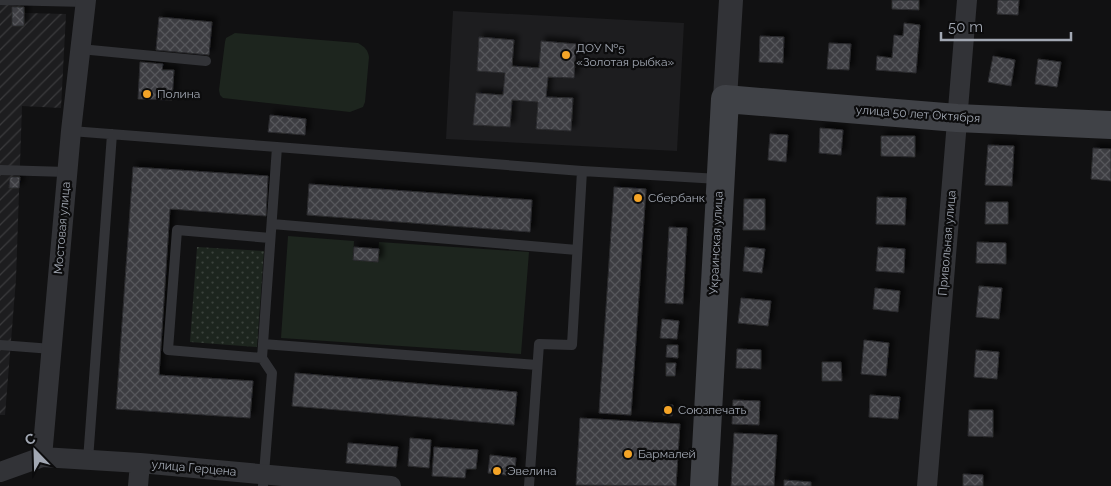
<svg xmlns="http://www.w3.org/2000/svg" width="1111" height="486" viewBox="0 0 1111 486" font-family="Raleway,sans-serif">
<defs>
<pattern id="industrial-furrows" width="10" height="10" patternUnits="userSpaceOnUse" patternTransform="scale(1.25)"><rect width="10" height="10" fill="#1d1d1f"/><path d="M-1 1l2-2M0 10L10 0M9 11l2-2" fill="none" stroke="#3b3b3d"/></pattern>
<pattern id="park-dots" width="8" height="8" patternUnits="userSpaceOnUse" patternTransform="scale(1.25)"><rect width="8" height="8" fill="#1d251e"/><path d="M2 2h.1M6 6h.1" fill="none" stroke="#3b423c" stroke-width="1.8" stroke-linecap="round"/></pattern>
<pattern id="building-cross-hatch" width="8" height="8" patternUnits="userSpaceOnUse" patternTransform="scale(1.25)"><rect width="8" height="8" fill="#3d3e42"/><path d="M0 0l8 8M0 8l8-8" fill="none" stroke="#56575b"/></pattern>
<filter id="shadow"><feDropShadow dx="4.5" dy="-4.5" stdDeviation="2.5" flood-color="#0009"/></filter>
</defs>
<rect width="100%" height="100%" fill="#111112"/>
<path fill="#1d1d1f" d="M453,11l231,12 -7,128 -231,-12z"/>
<path fill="url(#industrial-furrows)" d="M0,0h24l1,13 41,1 -5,94 -39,-2 -6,173 -11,136h-5z"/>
<path fill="#1d251e" d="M235,33l123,10c7,4 10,7 11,14l-4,45 -2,5 -13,5 -127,-14 -3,-3 -1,-5 6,-48 1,-4z
M288,236l66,5 -1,19 24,2 2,-20 150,10 -8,102 -240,-16z"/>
<path fill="url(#park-dots)" d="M197,247l67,4 -7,96 -67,-5z"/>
<path fill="url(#building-cross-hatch)" stroke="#2b2b2e" filter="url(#shadow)" d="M892,0h27v10l-27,-1z
M998,0h21l-1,15 -21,-1z
M12,7h12v19h-12z
M159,17l53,5 -3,33 -53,-5z
M904,23l16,2 -4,48 -40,-3 1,-14 15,2 2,-23 9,1z
M760,36l24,1 -1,26 -24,-1z
M479,37l35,3 -2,26 27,2 2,-27 35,3 -2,34 -26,-1 -2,20 27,1 -2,33 -35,-2 2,-27 -26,-2 -2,27 -37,-2 3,-32 27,2 2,-22 -28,-2z
M829,43l22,1 -2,26 -22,-1z
M993,56l22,4 -4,26 -23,-4z
M1038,59l23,3 -4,25 -22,-3z
M140,62l23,2 -1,6h12l-2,30 -34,-1z
M270,115l36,4 -1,16 -37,-3z
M820,128l23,2 -2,25 -22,-2z
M770,134l18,1 -2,27 -18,-2z
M881,136h34v21l-34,-1z
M988,145l26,1 -2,40 -27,-1z
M1093,148l18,1v32l-20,-2z
M133,167l135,9 -2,40 -96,-7 -11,166 94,6 -3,37 -134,-9z
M10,177h10l-1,11h-10z
M309,184l223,16 -2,32 -223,-17z
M614,187l32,2 -15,226 -32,-2z
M877,197l29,1 -1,27 -29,-1z
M744,199h21v31h-22z
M986,202h22v22h-23z
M669,227l18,1 -4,76 -18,-1z
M977,242l29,1v21l-30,-1z
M354,247l25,2 -1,13 -25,-2z
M745,247l20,2 -3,24 -19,-2z
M878,247l27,2 -1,24 -28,-2z
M979,286l23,2 -3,31 -23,-2z
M875,288l25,3 -2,21 -25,-3z
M741,298l30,3 -3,25 -30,-3z
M662,319l17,2 -2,18 -17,-1z
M864,340l25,3 -3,33 -25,-2z
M667,345h11v13l-12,-1z
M737,349l24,1v19l-25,-1z
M976,350l23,2 -2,27 -23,-2z
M822,362h19l1,19h-20z
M666,363h10l-1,13h-9z
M295,373l222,19 -3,33 -222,-19z
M870,395l30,2 -2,22 -29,-2z
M733,400l27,1 -1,24 -27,-1z
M664,405h9l-1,11 -9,-1z
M969,410h24v27l-25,-1z
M580,418l100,6 -4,62 -100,-1z
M734,433l43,2 -3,51h-43z
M410,438l21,2 -2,28 -21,-2z
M348,443l50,4 -2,20 -50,-4z
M434,447l44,3 -2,19h-10l-1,9 -33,-2z
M490,455l26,3 -2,18 -26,-3z
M963,474l20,1v11h-20z
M784,480l27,2v4h-27z"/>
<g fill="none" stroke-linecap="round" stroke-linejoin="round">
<path stroke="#323337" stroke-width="10" d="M0,0l86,2
M80,49l126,12
M71,131l206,16 -15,211 10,15 -9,113
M277,147l305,24 137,8
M0,170l67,2
M272,224l305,26
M263,344l274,21
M0,345l52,4
M262,358l-94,-8 9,-120 93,8
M88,460l24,-326
M529,486l10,-142 33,1 10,-174"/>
<path stroke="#323337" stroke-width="20" d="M42,457l29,-326 15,-131
M0,472l42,-15 98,6 251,23
M138,486l2,-23
M927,486l40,-486"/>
<path stroke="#323337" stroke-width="24" d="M725,99l6,-99"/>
<path stroke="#404247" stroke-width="28" d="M704,486l21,-387 232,19 154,7"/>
</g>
<g fill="#f4a427" stroke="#0c0c0d" stroke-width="2">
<circle cx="566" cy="55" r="5"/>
<circle cx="147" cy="94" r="5"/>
<circle cx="638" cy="198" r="5"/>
<circle cx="668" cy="410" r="5"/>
<circle cx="628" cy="454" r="5"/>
<circle cx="497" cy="471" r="5"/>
</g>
<g text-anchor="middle" stroke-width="4.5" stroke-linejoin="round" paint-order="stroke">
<g font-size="12" fill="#a2a8b3" stroke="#0c0c0d" text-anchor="start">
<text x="576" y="52">ДОУ №5<tspan x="576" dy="14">«Золотая рыбка»</tspan></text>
<text x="157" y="98">Полина</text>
<text x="648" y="202">Сбербанк</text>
<text x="678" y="414">Союзпечать</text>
<text x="638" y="458">Бармалей</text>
<text x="507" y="475">Эвелина</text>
</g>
<g font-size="12" fill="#a2a8b3" stroke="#0c0c0d">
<text transform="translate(918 114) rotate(4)" y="4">улица 50 лет Октября</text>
<text transform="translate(62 228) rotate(-85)" y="4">Мостовая улица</text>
<text transform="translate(716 243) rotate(-87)" y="4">Украинская улица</text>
<text transform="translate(947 243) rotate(-85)" y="4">Привольная улица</text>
<text transform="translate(194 468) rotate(5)" y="4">улица Герцена</text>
</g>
</g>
<g transform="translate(35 451) rotate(337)" stroke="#0c0c0d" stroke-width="4" paint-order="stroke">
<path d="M0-4L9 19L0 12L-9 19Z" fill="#a2a8b3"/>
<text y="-8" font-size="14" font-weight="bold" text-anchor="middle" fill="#a2a8b3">С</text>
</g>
<path d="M941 32v8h130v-8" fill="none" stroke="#a2a8b3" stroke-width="2.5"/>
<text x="948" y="32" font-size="15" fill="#a2a8b3" stroke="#0c0c0d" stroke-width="4" paint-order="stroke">50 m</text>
</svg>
